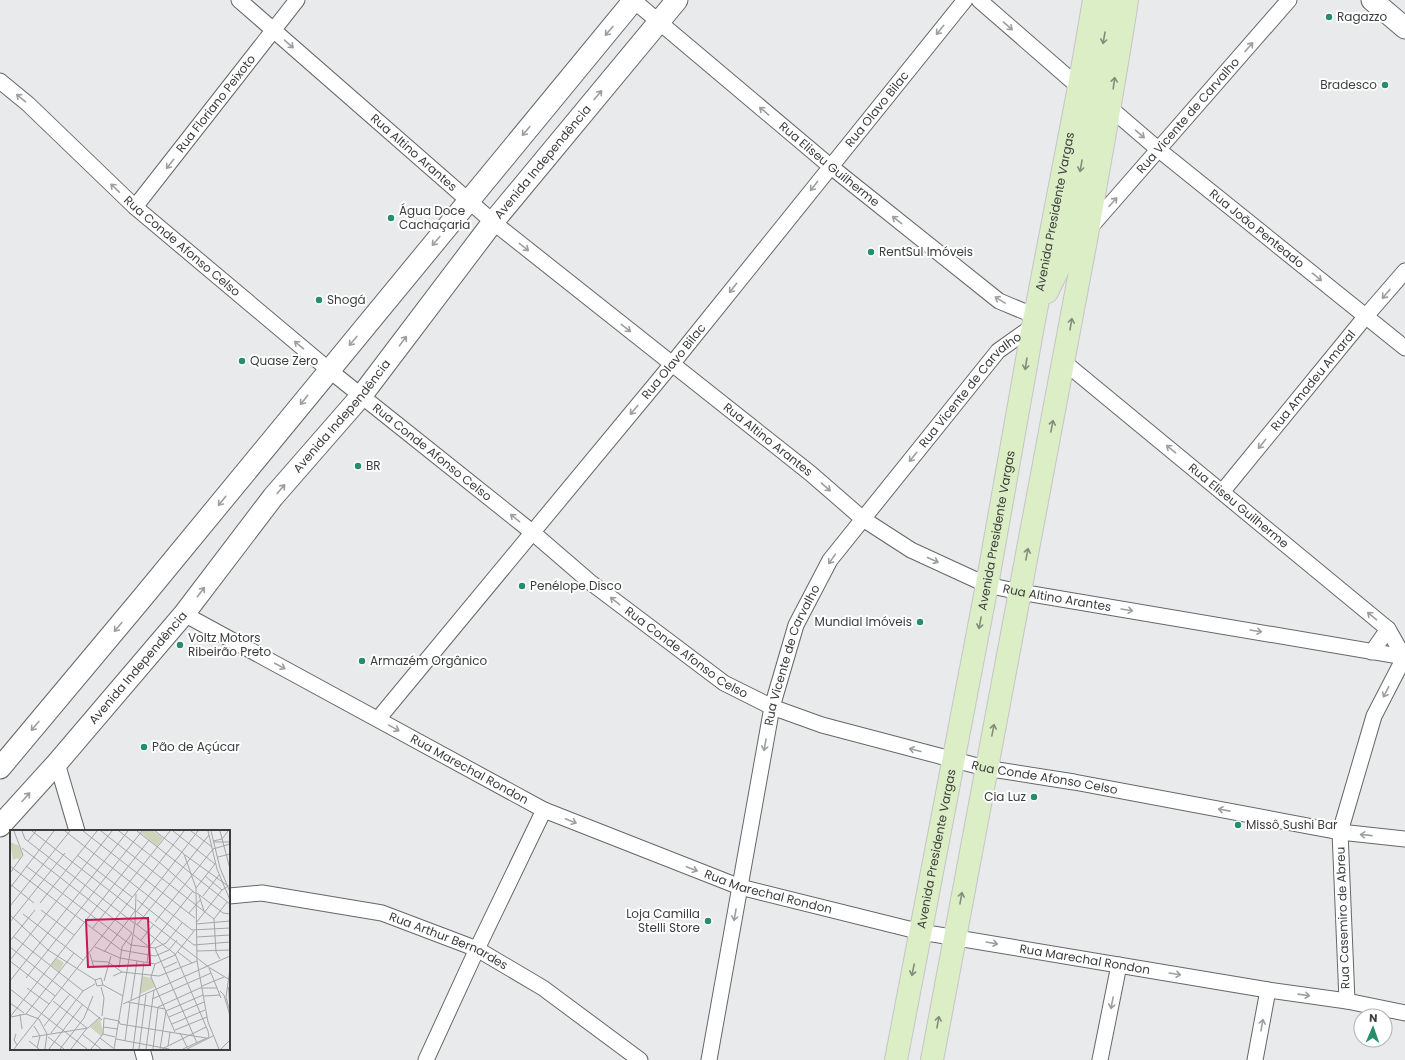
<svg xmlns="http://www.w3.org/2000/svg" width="1405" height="1060" viewBox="0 0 1405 1060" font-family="Poppins,sans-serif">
<rect width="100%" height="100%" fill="#e9eaec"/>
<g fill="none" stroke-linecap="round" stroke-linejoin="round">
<g stroke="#666769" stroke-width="17">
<g id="minor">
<path id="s1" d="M239,0l254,222 317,251 53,46 48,31 76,35 33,7 385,65"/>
<path id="s2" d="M633,0l197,166 169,135 36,15"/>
<path d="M979,0l100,87"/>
<path id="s3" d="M0,81l28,23 107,103 194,163 203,162 58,50 134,101 48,24 50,18 163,43 89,14 266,50 65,7"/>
<path id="s4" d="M1110,108l49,42 246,198"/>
<path id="s5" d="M135,207l162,-207"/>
<path id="s6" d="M1088,230l201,-230"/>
<path id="s7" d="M1064,362l324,267 16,28"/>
<path id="s8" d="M1222,492l144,-176 39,-45"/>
<path id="s9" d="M184,614l360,196 196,77 181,45 347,58 79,11 58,12"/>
<path d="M1372,652l16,-23"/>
<path id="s10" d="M378,719l294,-355 293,-364"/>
<path d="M57,763l20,68"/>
<path id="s11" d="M229,896l33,-3 120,20 95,36 66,39 97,72"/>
<path d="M1347,1001l-7,-169 34,-116 31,-60"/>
<path d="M142,1049l3,11"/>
<path d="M426,1060l51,-111 67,-139"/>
<path id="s12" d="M709,1060l63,-353 24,-82 34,-65 168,-209 35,-25"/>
<path d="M1100,1060l19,-95"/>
<path d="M1255,1060l13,-70"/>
</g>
</g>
<g stroke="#666769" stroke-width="23">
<g id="secondary">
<path d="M1372,0l33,28"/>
<path d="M0,768l143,-171 491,-597"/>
<path id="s13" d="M0,826l57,-63 127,-149 89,-117 89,-102 131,-173 184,-222"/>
</g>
</g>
<g stroke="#c4c5c5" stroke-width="24">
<g id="primary">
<path d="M1047,292l17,-35 47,-257"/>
<path id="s14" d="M896,1060l91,-475 46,-259 46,-239 15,-87"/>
<path d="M932,1060c49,-274 105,-546 154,-820 14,-80 29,-160 41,-240"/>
</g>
</g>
<use href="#minor" stroke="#fff" stroke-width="15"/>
<use href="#secondary" stroke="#fff" stroke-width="21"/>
<use href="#primary" stroke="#dceec5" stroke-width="22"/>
</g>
<defs><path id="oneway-shaft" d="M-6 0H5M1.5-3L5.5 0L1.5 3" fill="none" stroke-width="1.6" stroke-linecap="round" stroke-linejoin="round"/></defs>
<g stroke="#9e9e9e">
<use href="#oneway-shaft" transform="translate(1008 26) rotate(41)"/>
<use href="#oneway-shaft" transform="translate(940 30) rotate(129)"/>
<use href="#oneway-shaft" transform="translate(609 31) rotate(130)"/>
<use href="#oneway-shaft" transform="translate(289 44) rotate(41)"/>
<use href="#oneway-shaft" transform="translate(1249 47) rotate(-49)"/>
<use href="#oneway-shaft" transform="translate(598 95) rotate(-50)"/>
<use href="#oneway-shaft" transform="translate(21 98) rotate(-140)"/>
<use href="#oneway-shaft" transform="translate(764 111) rotate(-140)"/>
<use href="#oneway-shaft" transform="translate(526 131) rotate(130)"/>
<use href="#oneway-shaft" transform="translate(1140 134) rotate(41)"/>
<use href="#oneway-shaft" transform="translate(170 164) rotate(128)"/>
<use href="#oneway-shaft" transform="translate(814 186) rotate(128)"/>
<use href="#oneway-shaft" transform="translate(115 188) rotate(-136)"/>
<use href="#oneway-shaft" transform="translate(1113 202) rotate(-48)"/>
<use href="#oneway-shaft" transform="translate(897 220) rotate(-142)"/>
<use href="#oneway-shaft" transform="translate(436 241) rotate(130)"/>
<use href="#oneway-shaft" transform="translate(524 247) rotate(38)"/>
<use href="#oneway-shaft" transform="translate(1317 277) rotate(39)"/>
<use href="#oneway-shaft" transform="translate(733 288) rotate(128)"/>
<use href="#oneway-shaft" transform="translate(1386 294) rotate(131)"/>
<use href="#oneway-shaft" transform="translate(1000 300) rotate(-149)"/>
<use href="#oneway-shaft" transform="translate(626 328) rotate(38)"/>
<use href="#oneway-shaft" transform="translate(353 341) rotate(130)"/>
<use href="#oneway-shaft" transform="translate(403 341) rotate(-53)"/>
<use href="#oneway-shaft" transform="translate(299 345) rotate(-140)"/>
<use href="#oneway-shaft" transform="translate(304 400) rotate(129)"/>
<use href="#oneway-shaft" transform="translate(634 410) rotate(130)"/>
<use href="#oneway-shaft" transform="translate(1262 444) rotate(129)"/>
<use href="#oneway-shaft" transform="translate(1171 449) rotate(-141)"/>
<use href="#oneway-shaft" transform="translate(913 457) rotate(129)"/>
<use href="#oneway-shaft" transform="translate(826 487) rotate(41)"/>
<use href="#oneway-shaft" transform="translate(281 489) rotate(-49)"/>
<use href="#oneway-shaft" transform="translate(222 501) rotate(129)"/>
<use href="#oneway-shaft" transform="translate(515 518) rotate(-141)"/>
<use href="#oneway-shaft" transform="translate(832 559) rotate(125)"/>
<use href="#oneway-shaft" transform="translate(933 560) rotate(24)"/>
<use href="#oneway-shaft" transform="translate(201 592) rotate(-53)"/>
<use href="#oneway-shaft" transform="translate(615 601) rotate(-142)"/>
<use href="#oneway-shaft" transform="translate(1127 610) rotate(9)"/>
<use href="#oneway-shaft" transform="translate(1372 616) rotate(-140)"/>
<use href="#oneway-shaft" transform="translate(118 627) rotate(130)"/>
<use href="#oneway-shaft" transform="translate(1256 631) rotate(9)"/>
<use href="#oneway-shaft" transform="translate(280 666) rotate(28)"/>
<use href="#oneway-shaft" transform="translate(1386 692) rotate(117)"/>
<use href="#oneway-shaft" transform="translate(35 726) rotate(130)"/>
<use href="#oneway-shaft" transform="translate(394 728) rotate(29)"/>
<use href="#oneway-shaft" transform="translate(765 745) rotate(100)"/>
<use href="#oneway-shaft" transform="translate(915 750) rotate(-166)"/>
<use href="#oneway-shaft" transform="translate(26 797) rotate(-48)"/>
<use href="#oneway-shaft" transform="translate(1224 810) rotate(-169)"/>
<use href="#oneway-shaft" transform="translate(571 821) rotate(22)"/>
<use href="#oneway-shaft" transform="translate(1366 835) rotate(-174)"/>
<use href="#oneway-shaft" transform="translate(692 869) rotate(21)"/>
<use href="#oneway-shaft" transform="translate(735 915) rotate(100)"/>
<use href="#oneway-shaft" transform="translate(992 943) rotate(10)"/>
<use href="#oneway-shaft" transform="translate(1175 974) rotate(9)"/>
<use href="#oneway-shaft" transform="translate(1304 995) rotate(8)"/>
<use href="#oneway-shaft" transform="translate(1112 1003) rotate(101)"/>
<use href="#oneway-shaft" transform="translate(1262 1025) rotate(-80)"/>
</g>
<g stroke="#848d7b">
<use href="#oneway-shaft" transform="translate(1104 38) rotate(100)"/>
<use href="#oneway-shaft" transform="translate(1114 83) rotate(-82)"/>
<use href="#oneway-shaft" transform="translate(1081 166) rotate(100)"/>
<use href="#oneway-shaft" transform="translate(1071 324) rotate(-80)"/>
<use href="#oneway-shaft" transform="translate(1026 364) rotate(99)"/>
<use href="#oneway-shaft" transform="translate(1052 426) rotate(-79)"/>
<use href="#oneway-shaft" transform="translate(1027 554) rotate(-79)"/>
<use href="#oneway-shaft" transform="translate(980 623) rotate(101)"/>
<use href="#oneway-shaft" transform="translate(993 730) rotate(-79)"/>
<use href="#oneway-shaft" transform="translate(961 898) rotate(-80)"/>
<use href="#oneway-shaft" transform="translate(913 970) rotate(101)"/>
<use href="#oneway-shaft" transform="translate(938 1022) rotate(-80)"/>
</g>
<g fill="#268e6c" stroke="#fff" stroke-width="1.5">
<circle cx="1329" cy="17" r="4"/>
<circle cx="1385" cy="85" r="4"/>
<circle cx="391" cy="218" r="4"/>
<circle cx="871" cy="252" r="4"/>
<circle cx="319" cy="300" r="4"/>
<circle cx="242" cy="361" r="4"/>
<circle cx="358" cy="466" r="4"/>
<circle cx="522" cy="586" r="4"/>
<circle cx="920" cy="622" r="4"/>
<circle cx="180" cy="645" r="4"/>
<circle cx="362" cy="661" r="4"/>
<circle cx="144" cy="747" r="4"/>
<circle cx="1034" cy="797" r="4"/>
<circle cx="1238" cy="825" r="4"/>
<circle cx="708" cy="921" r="4"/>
</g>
<g text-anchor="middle" stroke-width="4" stroke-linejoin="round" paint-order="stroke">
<g font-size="12" fill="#3c3d3e" stroke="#fff" text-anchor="start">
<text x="1337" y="21">Ragazzo</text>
<text x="1377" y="89" text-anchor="end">Bradesco</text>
<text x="399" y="215">Água Doce<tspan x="399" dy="14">Cachaçaria</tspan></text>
<text x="879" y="256">RentSul Imóveis</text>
<text x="327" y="304">Shogá</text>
<text x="250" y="365">Quase Zero</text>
<text x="366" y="470">BR</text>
<text x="530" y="590">Penélope Disco</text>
<text x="912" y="626" text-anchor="end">Mundial Imóveis</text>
<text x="188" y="642">Voltz Motors<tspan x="188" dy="14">Ribeirão Preto</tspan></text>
<text x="370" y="665">Armazém Orgânico</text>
<text x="152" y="751">Pão de Açúcar</text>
<text x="1026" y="801" text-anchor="end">Cia Luz</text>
<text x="1246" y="829">Missô Sushi Bar</text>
<text x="700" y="918" text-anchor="end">Loja Camilla<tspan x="700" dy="14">Stelli Store</tspan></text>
</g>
<g font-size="12" fill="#3c3d3e" stroke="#fff">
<text dy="4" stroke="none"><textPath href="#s5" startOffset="131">Rua Floriano Peixoto</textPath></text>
<text dy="4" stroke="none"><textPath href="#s10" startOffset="788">Rua Olavo Bilac</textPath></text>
<text dy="4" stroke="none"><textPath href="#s6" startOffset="152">Rua Vicente de Carvalho</textPath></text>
<text dy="4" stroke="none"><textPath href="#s1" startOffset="232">Rua Altino Arantes</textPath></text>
<text dy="4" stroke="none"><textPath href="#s13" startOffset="858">Avenida Independência</textPath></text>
<text dy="4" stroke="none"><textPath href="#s2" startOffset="256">Rua Eliseu Guilherme</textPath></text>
<text dy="4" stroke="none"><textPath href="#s14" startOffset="863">Avenida Presidente Vargas</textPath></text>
<text dy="4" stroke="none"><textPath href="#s4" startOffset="190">Rua João Penteado</textPath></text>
<text dy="4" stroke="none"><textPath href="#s3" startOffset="246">Rua Conde Afonso Celso</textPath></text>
<text dy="4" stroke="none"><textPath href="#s10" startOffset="464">Rua Olavo Bilac</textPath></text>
<text dy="4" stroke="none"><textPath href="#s8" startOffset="144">Rua Amadeu Amaral</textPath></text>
<text dy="4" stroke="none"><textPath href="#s12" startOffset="738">Rua Vicente de Carvalho</textPath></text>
<text dy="4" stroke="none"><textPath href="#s13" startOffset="534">Avenida Independência</textPath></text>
<text dy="4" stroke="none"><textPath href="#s1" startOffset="688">Rua Altino Arantes</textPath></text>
<text dy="4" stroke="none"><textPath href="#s3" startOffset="570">Rua Conde Afonso Celso</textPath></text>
<text dy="4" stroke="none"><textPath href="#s7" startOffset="226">Rua Eliseu Guilherme</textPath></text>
<text dy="4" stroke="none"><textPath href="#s14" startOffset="539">Avenida Presidente Vargas</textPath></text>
<text dy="4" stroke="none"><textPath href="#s1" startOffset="1024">Rua Altino Arantes</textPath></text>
<text dy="4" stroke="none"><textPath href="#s3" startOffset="894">Rua Conde Afonso Celso</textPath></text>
<text dy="4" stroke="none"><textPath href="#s12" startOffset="414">Rua Vicente de Carvalho</textPath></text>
<text dy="4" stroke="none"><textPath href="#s13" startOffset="210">Avenida Independência</textPath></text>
<text dy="4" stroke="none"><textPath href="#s9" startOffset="325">Rua Marechal Rondon</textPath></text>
<text dy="4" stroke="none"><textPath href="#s3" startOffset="1278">Rua Conde Afonso Celso</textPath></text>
<text dy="4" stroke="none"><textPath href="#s14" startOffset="215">Avenida Presidente Vargas</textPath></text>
<text dy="4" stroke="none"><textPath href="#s9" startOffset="649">Rua Marechal Rondon</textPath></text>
<text transform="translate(1343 918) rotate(-92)" y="4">Rua Casemiro de Abreu</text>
<text dy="4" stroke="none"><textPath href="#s11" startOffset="227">Rua Arthur Bernardes</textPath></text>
<text dy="4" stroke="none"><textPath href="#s9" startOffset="973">Rua Marechal Rondon</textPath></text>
</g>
</g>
<g transform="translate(10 830)">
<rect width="220" height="220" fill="#e9eaec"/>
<path d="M133,1h10l10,7 -6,8 -16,-13zM0,12l9,4 3,8 -3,6 -2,-2 -4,2zM47,128l7,5 -5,8 -8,-6zM132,146l9,2 4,9 -15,7zM90,188l3,15 -2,3 -11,-9z" fill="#ced3ba"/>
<path fill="none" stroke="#8da2bd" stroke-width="2" d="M219,157l1,16"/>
<path fill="none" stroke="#a4a5a6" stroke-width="1" d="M12,1l3,8 109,84M22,1l178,137 20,12M55,1l127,99 38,-2M73,1l112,87M91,1l113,88M109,1l40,31M127,1l93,73M145,1l18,14M163,1l42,33M181,1l21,16M198,1l9,38 13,31M201,1l9,37 10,24M210,1l10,38M18,11l8,-10M203,11l9,-2 6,-8M203,12h17M163,15l11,9 12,34 1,73 11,61 11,27M12,18l110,85M67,25l55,42M175,25l43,31M208,27l12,-3M149,32l37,32M0,36l111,84 34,6 14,-6 8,-10M16,36l105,79 24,3 11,-5 16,-20M0,43l13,-18 -9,-24M195,46l17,14M0,54l24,19M0,58l44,-57M186,58l19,-24M187,63l26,20 7,1M189,65l5,16M193,66l16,-21M127,70l57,45 36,-3M30,73l57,-72M0,76l60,-75M31,80l33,25M127,81l61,-80M179,83l11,-13M13,84l60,46M0,85l38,35 47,30M204,89l2,33 4,7M204,89l13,-17M0,92l55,-69M145,92l58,-73 17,-5M125,93l40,31 33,77 1,6 -26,12M186,93l26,-33 8,-5M186,94l34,-3M127,95l72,-90M82,99l78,-98M124,105l15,12M4,107l69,54M187,107l33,-2M131,110l13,-16M0,111l25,-31M0,117l92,73M85,117l25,11 35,6 20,-9 19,-24M145,118l42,95M187,121l33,-1M94,122l31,-41M168,122l14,11M80,124l4,14M0,130l102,-129M0,131l45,35M82,131l16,1 14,10M137,133l2,-16 44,-56M145,134l-4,13 24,55M109,138l3,-21 10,-14M154,138l13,-6M199,138l12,30M220,139l-4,28 4,15M103,146l9,-4 37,4 38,-15M16,148l116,-147M85,150l2,6 6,-1M85,150l6,-2 2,7M0,151l118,-150M94,151l7,-25M93,155l20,11M192,156l22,-9M91,157l3,11 -2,18M17,158l22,16M0,159l77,60M210,161l4,4 6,21M194,166l16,-1M142,169l59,-26M121,170l6,-39M43,171l34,27 -16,21M118,172l37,7M0,173l14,10M113,174l107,-48M148,177l42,-19h17M156,181l37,-16M10,184l2,15M16,184l48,-61M0,187l139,-177M1,187l15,-3 13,5 8,15 -2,15M159,187l35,-15M94,188l15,3M109,191l1,3 86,14M162,194l33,-14M24,196l6,10 -3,12M34,196l26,-32M93,197l15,2M165,200l32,-13M41,203l32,-42 12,-7M170,203l7,14M6,204l-2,6 3,5M72,204l19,15M93,204l12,3M22,207l56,-9 12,-11M38,207l16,12M90,208l13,10M106,209l53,10M19,211l10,8M115,211l5,-38M158,216l2,-14M4,219l170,-218M39,219l34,-45M50,219l24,-31 9,-22M81,219l12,-15 1,-16M104,219l21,-126 1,-29M123,219l11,-87M129,219l7,-54M136,219l8,-59M143,219l5,-42M150,219l6,-38M152,219l44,-22M177,219l26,-13M211,219l9,-9"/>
<path fill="#c2185b" fill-opacity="0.15" stroke="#c2185b" stroke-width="2" d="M138,88l2,47 -62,2 -2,-47z"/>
<rect width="220" height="220" fill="none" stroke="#3c3d3e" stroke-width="2"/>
</g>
<g transform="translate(1373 1028) rotate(2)"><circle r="19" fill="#ffffff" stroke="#b1b1b2"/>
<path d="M0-3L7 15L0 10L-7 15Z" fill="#268e6c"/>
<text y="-6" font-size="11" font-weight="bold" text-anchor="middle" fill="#3c3d3e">N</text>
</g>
</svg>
